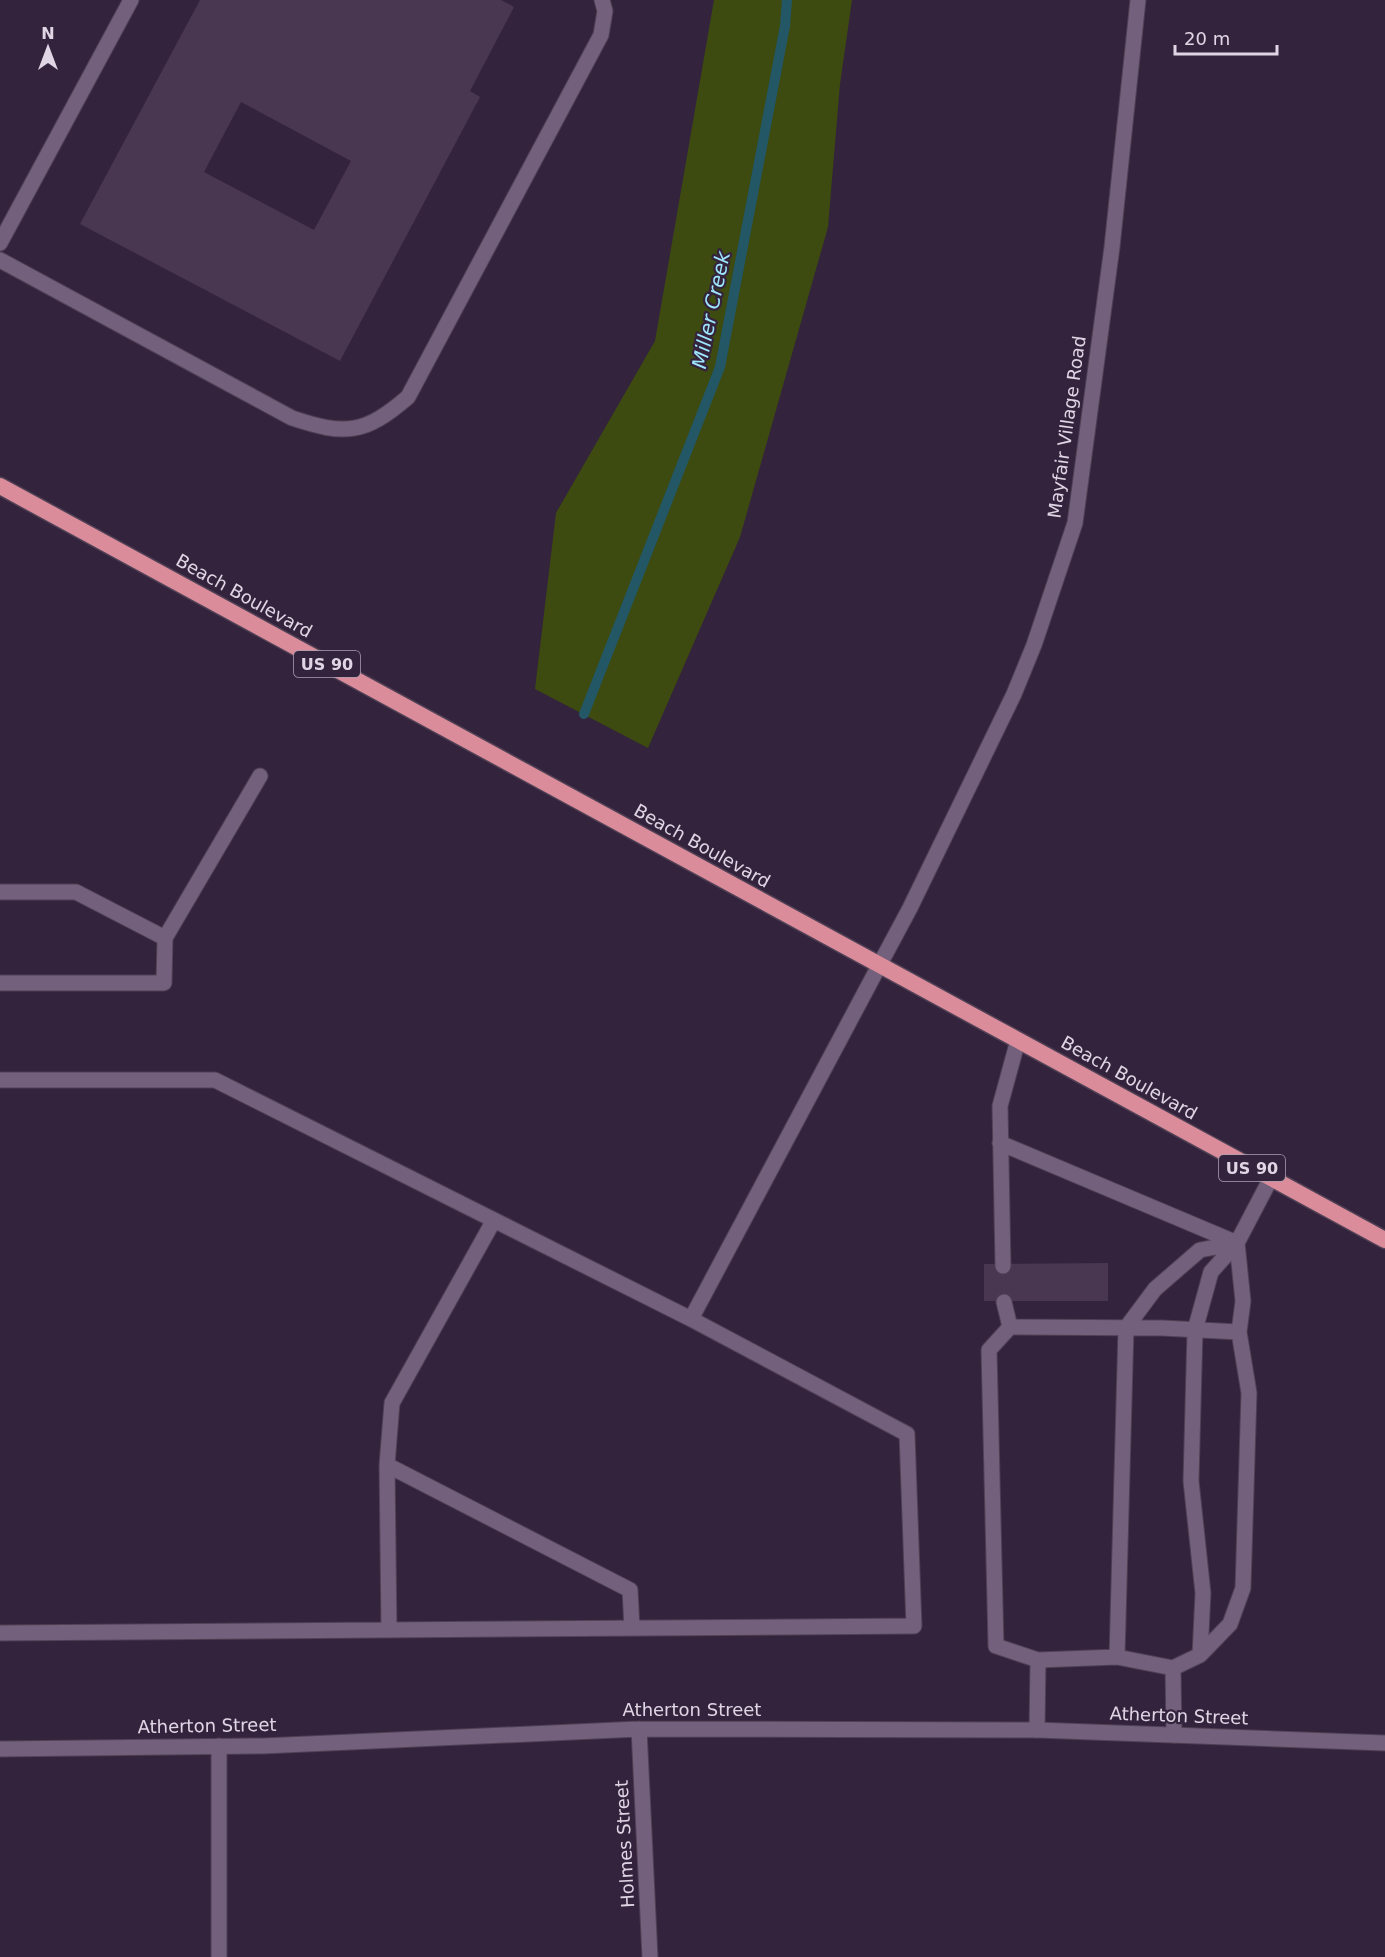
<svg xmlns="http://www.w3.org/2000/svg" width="1385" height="1957" viewBox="0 0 1385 1957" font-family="'DejaVu Sans',sans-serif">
<rect width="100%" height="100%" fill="#34233c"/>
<path fill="#3d4b10" d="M714,0h138l-12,84 -12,143 -88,310 -92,211 -113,-59 21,-176 99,-172z"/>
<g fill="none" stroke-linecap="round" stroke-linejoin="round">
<path stroke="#235765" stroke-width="10" d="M584,714l136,-347 65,-341 2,-26"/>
</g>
<path fill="#493751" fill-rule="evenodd" d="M200,0h301l13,7 -44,84 10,6 -140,264 -260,-137zM241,102l110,59 -37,69 -110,-58z
M1108,1263v38h-124v-37z"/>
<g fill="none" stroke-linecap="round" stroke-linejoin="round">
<g stroke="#4f4055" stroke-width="17">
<path id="service" d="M0,243l131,-243
M0,260l292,158c54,18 73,16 116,-21l193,-362 4,-24 -3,-11
M0,892h76l89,46 95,-162
M0,983h164l1,-45
M0,1080h215l476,239
M1000,1143l237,100
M494,1220l-102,183 -5,62 243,125 2,38
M1003,1266l-3,-160 18,-66
M1004,1302l6,25 152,1 77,4
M1010,1327l-21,23 7,296 42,14
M387,1465l2,165
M0,1633l914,-7 -7,-192 -216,-115 189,-355
M1200,1655l3,-62 -12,-112 4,-151 16,-58 26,-29 34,-65
M1117,1657l9,-329 29,-39 45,-39 37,-7
M1173,1668l1,67
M1037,1730l1,-70 79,-3 56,11 27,-13 30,-31 13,-36 6,-195 -10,-61 4,-31 -6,-58
M219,1957v-211"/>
</g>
<g stroke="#4f4055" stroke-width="17">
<path id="minor" d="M880,964l30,-56 104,-214 20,-49 41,-122 37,-276 26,-247
M639,1729l11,228
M0,1749l263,-3 376,-17 398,1 348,13"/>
</g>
<g stroke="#4f4055" stroke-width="19">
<path id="trunk" d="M0,486l1385,754"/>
</g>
<use href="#service" stroke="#73607c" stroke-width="15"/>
<use href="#minor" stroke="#73607c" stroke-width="15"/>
<use href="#trunk" stroke="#da8c9a" stroke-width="16"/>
</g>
<g text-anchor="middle" stroke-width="4.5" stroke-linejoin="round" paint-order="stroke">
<g fill="#34233c" stroke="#aca0b2" stroke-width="1.5">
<rect x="294" y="651" width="66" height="26" rx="4.5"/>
<rect x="1219" y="1155" width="66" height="26" rx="4.5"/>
</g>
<g font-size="16" font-weight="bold" fill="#e0d5e5">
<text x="327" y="670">US 90</text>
<text x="1252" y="1174">US 90</text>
</g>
<g font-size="18" fill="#e0d5e5" stroke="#34233c">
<text transform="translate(1067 427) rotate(-82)" y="6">Mayfair Village Road</text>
<text transform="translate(244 596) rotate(29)" y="6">Beach Boulevard</text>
<text transform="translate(702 846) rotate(29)" y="6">Beach Boulevard</text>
<text transform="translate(1129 1078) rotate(29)" y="6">Beach Boulevard</text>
<text x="692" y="1716">Atherton Street</text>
<text transform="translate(1179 1716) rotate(2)" y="6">Atherton Street</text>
<text transform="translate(207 1726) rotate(-1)" y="6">Atherton Street</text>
<text transform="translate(625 1844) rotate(-93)" y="6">Holmes Street</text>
</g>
<g font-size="20" font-style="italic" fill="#9ee6fc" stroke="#34233c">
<text transform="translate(711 310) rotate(-78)" y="7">Miller Creek</text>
</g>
</g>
<g transform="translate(48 48)" stroke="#34233c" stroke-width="4.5" paint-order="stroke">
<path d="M0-4.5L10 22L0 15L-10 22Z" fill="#e0d5e5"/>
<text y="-9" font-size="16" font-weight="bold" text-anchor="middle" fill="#e0d5e5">N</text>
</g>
<path d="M1175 45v9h102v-9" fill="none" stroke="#e0d5e5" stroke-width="3"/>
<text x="1184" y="45" font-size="18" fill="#e0d5e5" stroke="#34233c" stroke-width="4.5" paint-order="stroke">20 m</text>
</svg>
